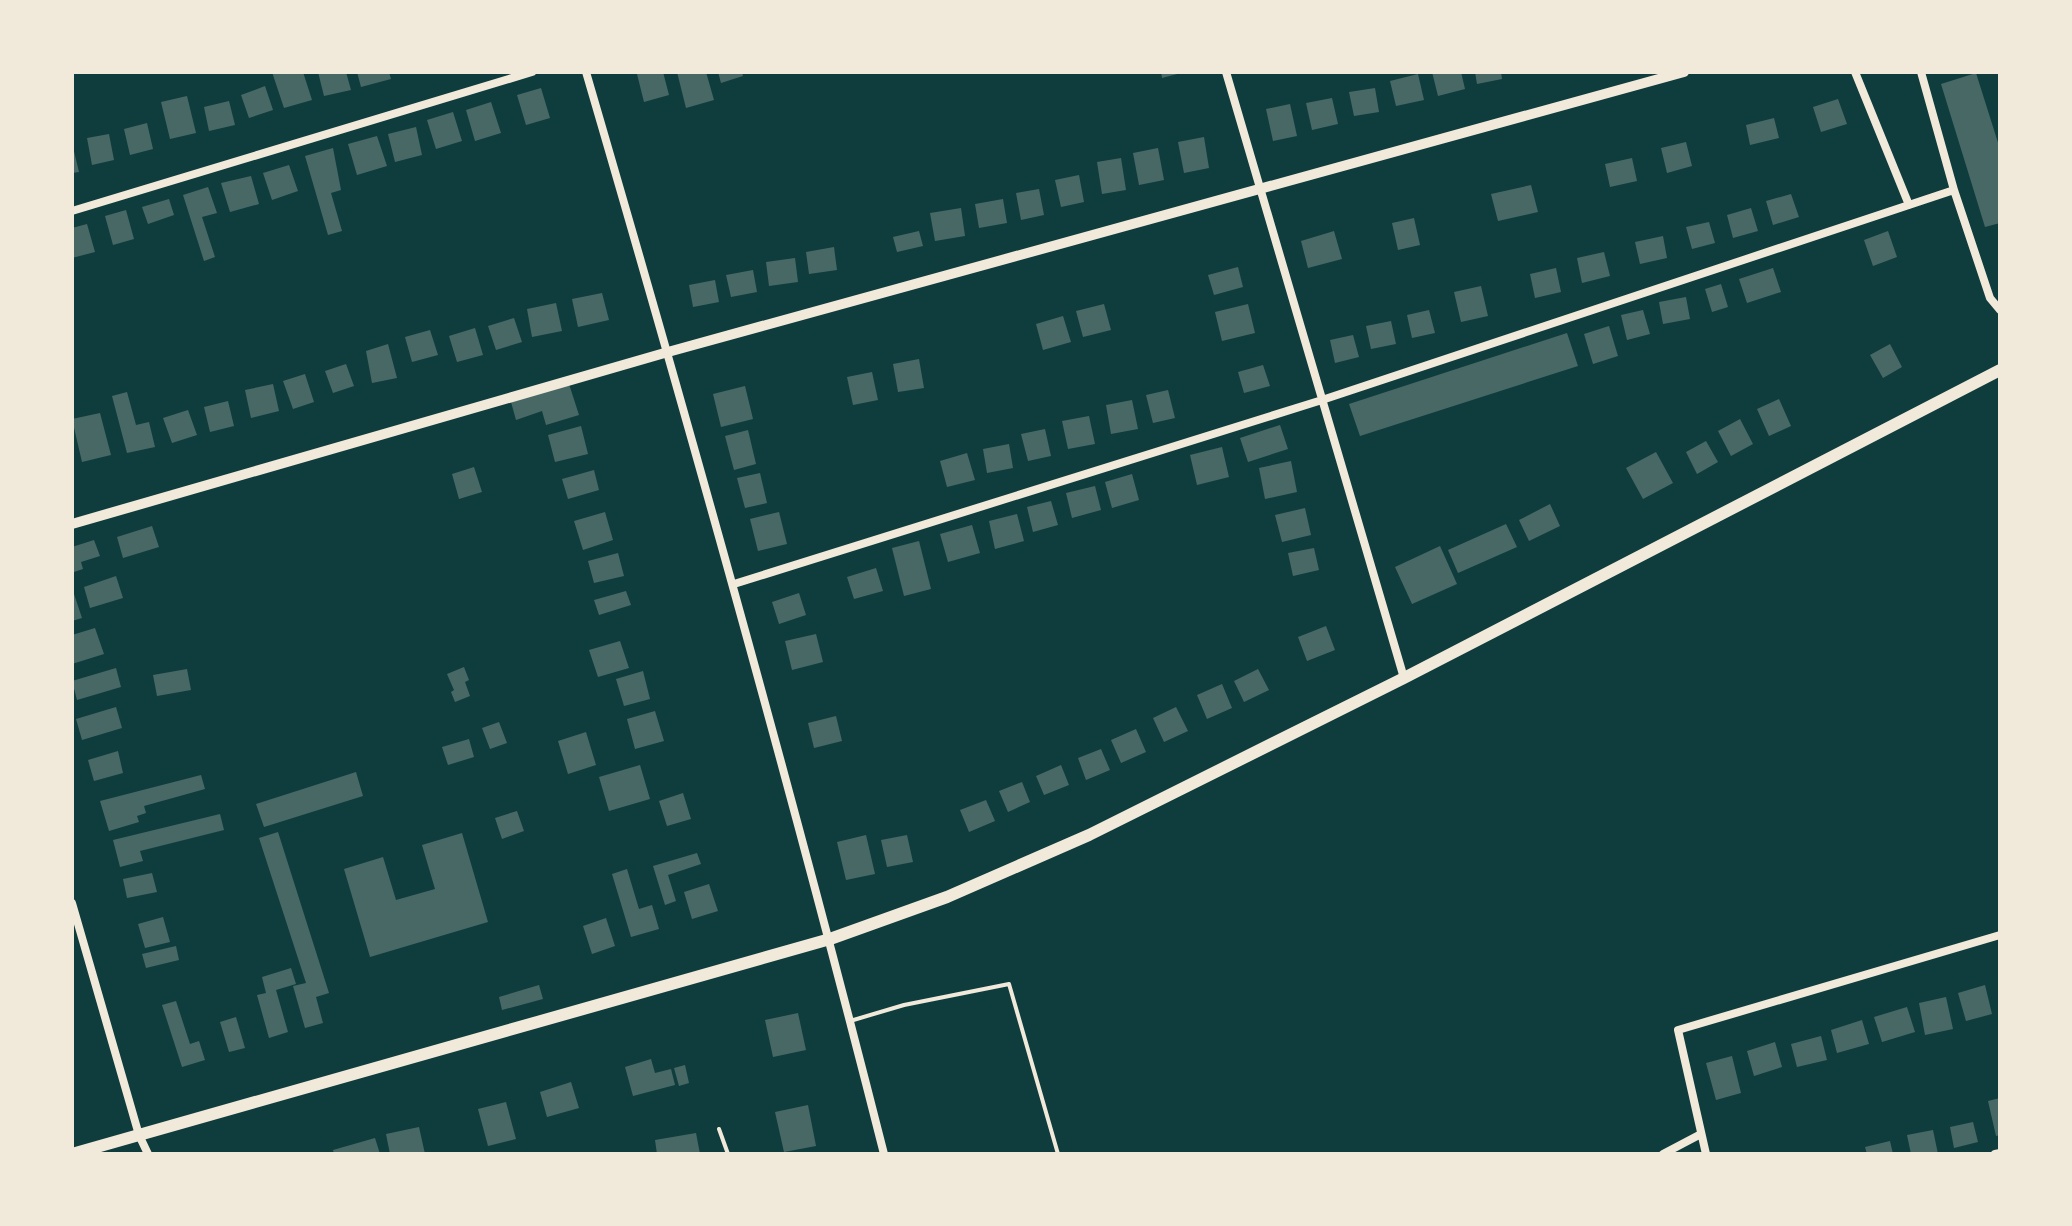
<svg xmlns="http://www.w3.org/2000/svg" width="2072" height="1226" viewBox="0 0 2072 1226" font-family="'Nunito Sans',sans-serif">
<rect width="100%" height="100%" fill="#0f3d3e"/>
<path fill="#486865" d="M272,72h31l9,28 -28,8z
M318,72h28l5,18 -27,6z
M357,72h32l2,7 -30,8z
M644,72h19l6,23 -25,7 -7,-28z
M677,72h29l8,28 -28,8z
M718,72h24l1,4 -22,7z
M1161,72h20v1l-19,5z
M1432,72h29l4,17 -27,7z
M1475,72h26l1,7 -25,5z
M1976,73l24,76v74l-15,4 -44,-143z
M1418,74l6,26 -28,6 -6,-25z
M265,86l8,24 -24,8 -8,-23z
M541,88l9,30 -24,7 -9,-30z
M1375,88l4,24 -25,4 -5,-24z
M187,96l9,37 -26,6 -9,-37z
M1332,98l6,26 -26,6 -6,-27z
M1838,99l9,25 -26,8 -8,-25z
M229,101l6,24 -26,6 -5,-24z
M491,102l10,31 -26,8 -9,-31z
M1290,104l7,32 -24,5 -7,-32z
M453,112l9,29 -26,8 -9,-29z
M1774,118l5,20 -29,7 -4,-20z
M147,123l6,26 -23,6 -6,-26z
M416,127l6,28 -27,7 -7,-28z
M109,134l5,26 -22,5 -5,-27z
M377,136l10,30 -30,9 -9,-31z
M1204,137l5,31 -25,5 -6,-31z
M1686,142l6,24 -25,7 -6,-25z
M72,143l7,29 -7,1z
M333,148l8,42 -10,3 11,38 -14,4 -23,-79z
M1158,148l6,32 -25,5 -6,-32z
M1121,158l5,32 -24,4 -5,-32z
M1632,158l5,23 -27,6 -5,-23z
M289,165l9,26 -26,9 -9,-27z
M1079,175l5,27 -23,5 -6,-27z
M251,176l8,28 -29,8 -9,-29z
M1531,185l7,27 -40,9 -7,-27z
M208,187l9,26 -15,4 13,40 -11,4 -21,-66z
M1039,189l5,26 -23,5 -5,-27z
M1791,194l8,23 -26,8 -7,-24z
M169,199l5,16 -26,9 -6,-17z
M1003,199l4,24 -28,5 -4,-24z
M961,208l4,28 -30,5 -5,-28z
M1751,208l7,23 -25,7 -6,-23z
M126,210l8,29 -21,6 -8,-29z
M1414,218l6,27 -22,5 -6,-27z
M1709,222l6,21 -23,6 -6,-22z
M87,224l8,28 -23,6v-30z
M919,231l4,15 -26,6 -4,-15z
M1334,231l8,28 -34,9 -7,-27z
M1888,231l9,26 -24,9 -9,-26z
M1663,236l4,22 -27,6 -5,-22z
M834,247l3,23 -28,4 -3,-22z
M1604,252l6,24 -28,7 -5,-25z
M795,258l3,24 -29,4 -3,-24z
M1238,267l5,20 -29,8 -6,-20z
M1556,268l5,24 -26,6 -5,-24z
M1773,268l8,24 -34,11 -8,-24z
M753,270l4,22 -26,5 -5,-22z
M715,280l4,22 -26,5 -4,-22z
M1721,284l7,23 -16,5 -7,-23z
M1481,286l7,30 -27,6 -7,-30z
M602,293l7,27 -31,7 -6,-28z
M1686,297l4,22 -27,5 -4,-22z
M556,303l6,28 -30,6 -5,-28z
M1104,304l7,26 -28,7 -7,-26z
M1248,304l7,29 -33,8 -7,-29z
M1429,310l6,23 -23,5 -5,-23z
M1643,310l7,24 -23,6 -6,-25z
M1063,316l8,26 -28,8 -7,-26z
M514,318l8,24 -26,8 -8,-24z
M1391,321l5,23 -25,5 -5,-23z
M1609,326l9,30 -25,8 -9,-30z
M475,328l8,27 -26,7 -8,-26z
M430,330l8,25 -26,7 -7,-25z
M1567,333l11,33 -218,70 -11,-32z
M1353,335l6,22 -24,6 -5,-23z
M388,344l9,34 -25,5 -6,-32z
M1890,344l12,23 -19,11 -13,-23z
M919,359l5,29 -26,4 -5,-28z
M346,364l8,22 -21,7 -8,-22z
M1263,365l7,21 -26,7 -6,-21z
M872,372l6,28 -25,5 -6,-28z
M305,374l9,28 -21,7 -10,-28z
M273,384l6,27 -28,7 -6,-28z
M569,384l10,31 -33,10 -4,-14 -26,9 -5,-18z
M745,386l8,33 -32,8 -8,-33z
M1168,390l7,28 -22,5 -7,-28z
M127,392l9,33 13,-3 6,25 -28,6 -15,-57z
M1779,399l12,27 -22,10 -12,-27z
M1132,400l6,29 -27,5 -5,-29z
M228,401l6,25 -24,6 -6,-25z
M188,410l9,25 -25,8 -9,-25z
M100,413l11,42 -29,7 -10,-43z
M1089,416l6,28 -27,5 -6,-28z
M1740,419l13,25 -22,12 -13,-25z
M1280,425l8,24 -40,13 -8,-24z
M581,426l7,28 -33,8 -7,-27z
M1045,429l6,27 -23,5 -7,-27z
M748,430l8,34 -22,6 -9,-34z
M1706,441l12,21 -21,12 -11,-22z
M1009,444l4,24 -26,5 -4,-24z
M1222,447l7,30 -32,8 -7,-30z
M1656,452l17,31 -30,16 -17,-31z
M967,453l8,27 -28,7 -7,-26z
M1291,461l6,31 -32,7 -6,-31z
M474,467l8,25 -23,7 -7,-25z
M594,470l5,20 -31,9 -6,-20z
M760,473l7,30 -22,5 -8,-30z
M1132,474l7,26 -27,8 -7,-26z
M1095,486l6,24 -29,8 -6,-25z
M1051,501l7,24 -25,7 -6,-25z
M1550,504l10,22 -31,15 -10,-21z
M1305,508l6,27 -29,7 -7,-27z
M605,512l8,28 -30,10 -9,-29z
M779,512l8,32 -29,7 -8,-32z
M1017,514l7,27 -29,8 -6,-28z
M1506,524l11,23 -59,26 -10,-23z
M972,525l8,28 -32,9 -8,-28z
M152,526l7,21 -36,11 -6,-21z
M94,540l6,16 -19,6 2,7 -9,3 -2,-25z
M919,541l12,48 -27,7 -12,-48z
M1440,546l17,38 -45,20 -17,-37z
M1314,548l5,22 -26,6 -5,-23z
M618,553l6,23 -30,7 -6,-22z
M876,568l7,23 -29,8 -7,-22z
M116,576l7,22 -33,10 -6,-21z
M72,588l10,30 -10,3z
M626,591l5,14 -32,10 -5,-15z
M799,593l7,22 -27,9 -7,-22z
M1326,626l9,24 -28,11 -9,-24z
M95,628l9,26 -32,10v-29z
M816,634l7,28 -31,8 -7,-29z
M620,641l9,27 -31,9 -9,-27z
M464,667l5,13 -4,2 5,14 -15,6 -4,-10 3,-2 -7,-16z
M116,668l5,19 -44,13 -5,-19z
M187,669l4,21 -34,6 -4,-21z
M1258,669l11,21 -25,12 -10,-21z
M643,671l7,28 -26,7 -8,-27z
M1222,684l10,24 -25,11 -10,-24z
M116,707l6,21 -40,12 -6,-21z
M1176,707l12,24 -24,11 -11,-24z
M655,711l9,30 -29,8 -8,-30z
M836,716l6,25 -28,7 -6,-25z
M499,722l8,21 -17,6 -8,-21z
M1136,729l10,23 -25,11 -10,-23z
M586,732l10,33 -28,9 -10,-33z
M469,739l5,18 -26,8 -6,-18z
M1101,749l9,21 -24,10 -8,-22z
M118,751l5,22 -29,8 -6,-21z
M640,765l10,34 -41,12 -10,-34z
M1061,765l8,20 -25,10 -8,-19z
M356,772l7,24 -99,31 -8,-23z
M201,775l4,14 -61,17 2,7 -9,3 2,6 -30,9 -9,-30z
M1022,782l8,20 -22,10 -9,-21z
M683,793l8,26 -24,7 -8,-25z
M986,800l9,21 -26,11 -9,-22z
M517,811l7,20 -22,8 -7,-21z
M220,814l4,16 -84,21 3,10 -23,6 -7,-27z
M278,832l51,161 -13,4 7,26 -18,5 -12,-42 13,-3 -47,-145z
M462,833l26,89 -118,35 -26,-88 39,-12 13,43 39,-11 -13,-44z
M866,835l9,39 -29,6 -9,-38z
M907,835l6,27 -26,5 -6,-27z
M697,853l4,11 -33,11 8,26 -11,4 -12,-39z
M627,869l12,40 13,-4 7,24 -28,8 -19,-63z
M152,873l5,19 -30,6 -4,-19z
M709,884l9,27 -26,8 -8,-27z
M163,917l7,25 -25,6 -7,-24z
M606,918l9,28 -23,8 -9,-28z
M176,946l3,14 -33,8 -4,-14z
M291,968l5,16 -20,6 12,42 -19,6 -12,-43 9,-2 -4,-16z
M539,985l4,14 -41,11 -3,-13z
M1985,985l7,29 -26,7 -8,-28z
M1946,997l7,32 -28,6 -6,-32z
M176,1001l14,43 9,-3 6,19 -23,7 -20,-62z
M1907,1007l8,25 -33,10 -8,-25z
M798,1013l8,37 -33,7 -8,-37z
M236,1017l9,31 -16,4 -9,-30z
M1862,1020l7,24 -32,9 -6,-23z
M1821,1036l6,24 -30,7 -6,-23z
M1775,1042l7,25 -28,9 -7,-25z
M1732,1056l9,37 -25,7 -10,-37z
M651,1059l4,14 16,-4 4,16 -42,11 -8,-29z
M685,1065l4,18 -10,3 -5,-18z
M571,1082l8,26 -32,9 -7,-25z
M2000,1098v37l-4,1 -8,-35z
M506,1102l10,37 -28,7 -10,-37z
M808,1105l8,41 -32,6 -9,-40z
M1973,1122l5,20 -24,6 -4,-21z
M419,1127l6,27h-35l-4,-20z
M1933,1130l5,24h-27l-4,-19z
M696,1133l4,21h-43l-2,-14z
M375,1138l5,16h-46l-1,-4z
M1890,1141l3,13h-26l-2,-7z"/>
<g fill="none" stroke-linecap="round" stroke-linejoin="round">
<path stroke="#f1e9da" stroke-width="4" d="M850,1021l54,-16 105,-21 49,170
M719,1129l9,25"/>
<path stroke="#f1e9da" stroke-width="8" d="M586,72c105,359 206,719 298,1082
M1226,72l178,606
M1855,72l54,133
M1921,72l33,118 36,108 10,12
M72,211l460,-139
M734,584l588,-184 632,-210
M72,903l67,232 9,19
M1663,1154l38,-20
M1706,1154l-28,-124 322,-95
M1995,1154l5,-1"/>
<path stroke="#f1e9da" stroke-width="10" d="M72,524l596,-172 1016,-280"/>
<path stroke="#f1e9da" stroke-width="12" d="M72,1154l758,-215 117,-42 142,-62 315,-157 596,-308"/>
</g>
<rect width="2072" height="1226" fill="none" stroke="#f1e9da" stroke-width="148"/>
</svg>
